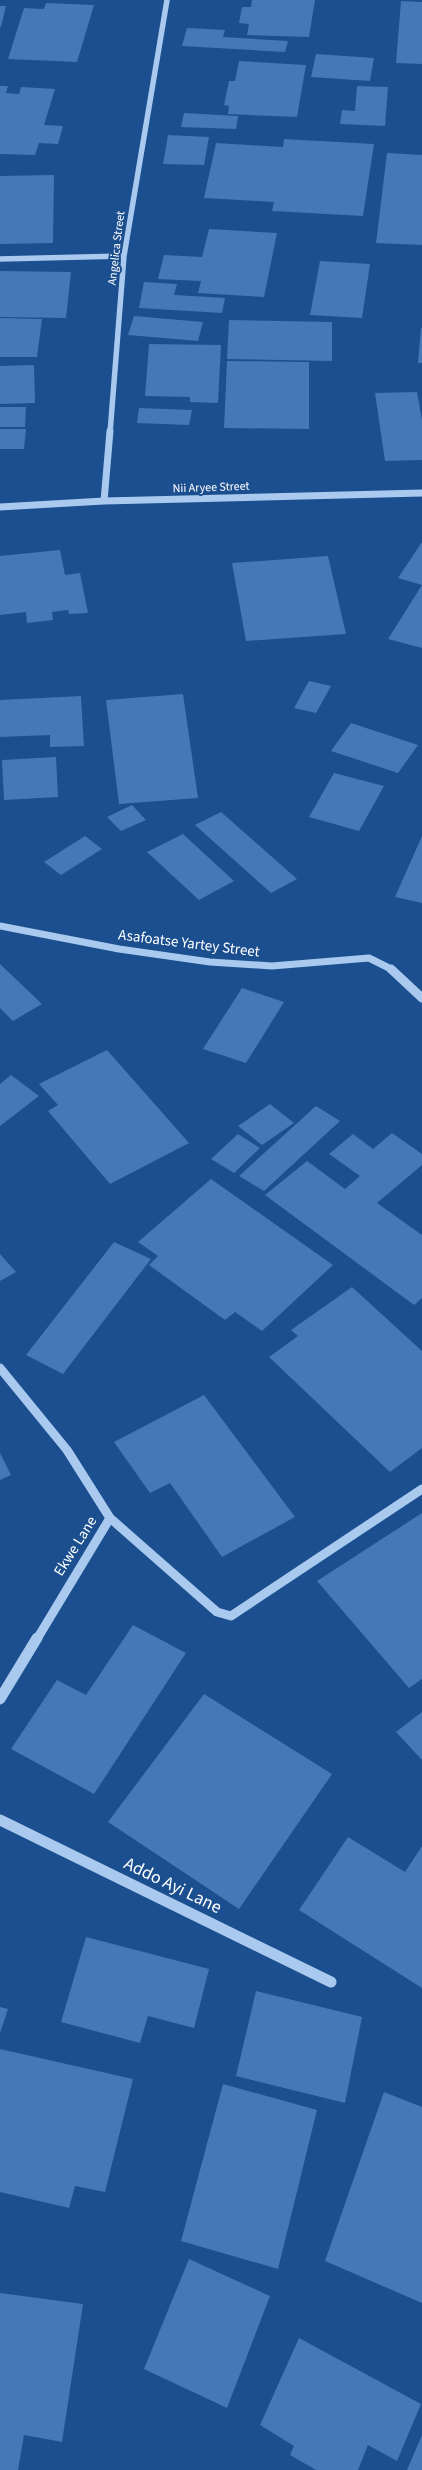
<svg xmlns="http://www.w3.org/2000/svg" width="422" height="2470" viewBox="0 0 422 2470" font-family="'Source Sans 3',sans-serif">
<rect width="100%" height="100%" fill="#1b4f8f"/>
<path fill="#4478b7" d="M252,0h63l-6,37 -62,-2 2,-11 -10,-1 3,-16h9z
M401,1l21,1v62l-26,-1z
M46,3l48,2 -17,57 -69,-3 16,-51 20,1z
M0,6h6l-5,21h-1z
M187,28l38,2 -2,7 65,4 -3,11 -103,-6z
M316,54l58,4 -4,23 -59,-4z
M239,61l67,4 -9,52 -69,-3 1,-8 -5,-1 5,-24h6z
M0,86h8l-2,7 13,1 2,-7 34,2 -11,36 19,1 -5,18 -19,-1 -4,12 -35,-1z
M357,86l31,1 -3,39 -45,-2 2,-14 13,1z
M184,113l54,3 -2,13 -55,-2z
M168,135l41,2 -5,28 -41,-1z
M284,139l90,5 -11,72 -91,-5 2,-9 -70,-4 12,-55 67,4z
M387,153l35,2v90l-46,-2z
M54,175l-1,68 -53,1v-68z
M209,229l68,4 -13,64 -66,-4 3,-12 -43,-2 6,-24 38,2z
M320,261l50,3 -8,54 -52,-3z
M0,271l71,1 -5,46 -66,-1z
M144,282l33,2 -3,11 51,3 -3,15 -83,-5z
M134,316l69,6 -5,19 -70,-6z
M0,318l42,1 -5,38h-37z
M229,320l103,2v39l-105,-2z
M421,328h1v35h-4z
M149,344l72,1 -3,58 -28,-1v-5l-45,-1z
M227,361l82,1v67l-85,-1z
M34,365l1,38 -35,1v-38z
M417,392l5,28v40l-37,1 -10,-68z
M0,407h26l-1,20h-25z
M139,408l53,2 -3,15 -52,-2z
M0,429h26l-2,20h-24z
M422,542v106l-34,-9 34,-54 -24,-7z
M60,550l5,25 15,-2 8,40 -19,1 -1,-4 -16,2 1,8 -26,3 -1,-11 -26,3v-59z
M328,556l18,78 -100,7 -14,-78z
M309,681l22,5 -15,27 -22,-5z
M183,694l15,104 -79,6 -13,-104z
M81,696l3,50 -34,1v-12l-50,2v-37z
M351,723l67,22 -20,28 -67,-22z
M56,757l2,40 -54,3 -2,-40z
M334,773l50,13 -25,45 -50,-14z
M132,805l14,15 -25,11 -14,-14z
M221,812l76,67 -26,14 -76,-68z
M183,834l51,47 -35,19 -52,-48z
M85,836l17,13 -41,26 -17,-13z
M422,836v67l-27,-6z
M0,964l42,40 -29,17 -13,-13z
M242,988l42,14 -38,61 -43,-14z
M107,1050l82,93 -79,41 -62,-73 10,-6 -19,-21z
M11,1075l28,21 -39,30v-42z
M270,1104l24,19 -32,22 -24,-19z
M316,1106l24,15 -76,70 -25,-15z
M392,1133l30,21v11l-45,38 45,32v63l-8,7 -149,-110 42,-34 38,28 15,-13 -31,-22 24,-20 20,15z
M238,1134l22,14 -26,25 -23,-14z
M211,1179l122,86 -71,66 -27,-19 -10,8 -76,-55 9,-9 -20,-14z
M114,1242l37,17 -88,115 -37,-19z
M0,1254l16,18 -16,9z
M352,1287l70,64v97l-32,24 -121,-115 29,-21 -7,-6z
M204,1395l91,122 -73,40 -52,-74 -20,10 -36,-51z
M0,1453l11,22 -11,5z
M422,1513v166l-13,9 -92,-107z
M133,1625l53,28 -92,141 -83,-45 46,-69 29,15z
M204,1694l128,80 -93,135 -131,-87z
M422,1712v48l-26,-28z
M348,1837l57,35 17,-26v142l-123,-78z
M86,1937l123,32 -15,59 -46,-12 -8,27 -79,-21z
M256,1991l106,26 -17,86 -109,-27z
M0,2007l8,2 -8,24z
M0,2049l133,30 -28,113 -30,-6 -6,22 -69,-16z
M223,2084l94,26 -39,159 -97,-28z
M384,2092l38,15v196l-97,-42z
M189,2259l81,37 -43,112 -83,-39z
M0,2293l83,11 -21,138 -38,-7 -6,35h-18z
M299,2338l122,66 -24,57 -29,-16 -10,25h-42l-26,-15 4,-9 -34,-21z
M422,2435v35h-15z"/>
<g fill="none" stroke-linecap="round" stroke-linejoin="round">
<path stroke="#a9c9ee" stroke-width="5.5" d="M0,259l124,-3
M110,433l14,-177 43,-256"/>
<path stroke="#a9c9ee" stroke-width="7" d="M104,501l6,-70
M0,507l104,-6 318,-8
M0,926l119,23 91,13 62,4 97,-8 24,12"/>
<path stroke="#a9c9ee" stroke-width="9" d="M391,969l31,29
M0,1368l67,82 43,68 -73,121
M110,1518l107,94 14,4 191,-127"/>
<path stroke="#a9c9ee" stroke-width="11" d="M0,1699l37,-61
M0,1820l331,162"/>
</g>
<g text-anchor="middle" stroke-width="4" stroke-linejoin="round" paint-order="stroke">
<g font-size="12" fill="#fff" stroke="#1b4f8f">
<text transform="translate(116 248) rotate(-83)" y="4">Angelica Street</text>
<text transform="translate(211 487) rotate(-2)" y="4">Nii Aryee Street</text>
</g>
<g font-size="15" fill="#fff" stroke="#1b4f8f">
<text transform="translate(189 943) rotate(7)" y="5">Asafoatse Yartey Street</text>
<text transform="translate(75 1546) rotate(-58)" y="5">Ekwe Lane</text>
</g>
<g font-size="18" fill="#fff" stroke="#1b4f8f">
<text transform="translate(173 1885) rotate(26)" y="6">Addo Ayi Lane</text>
</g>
</g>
</svg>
